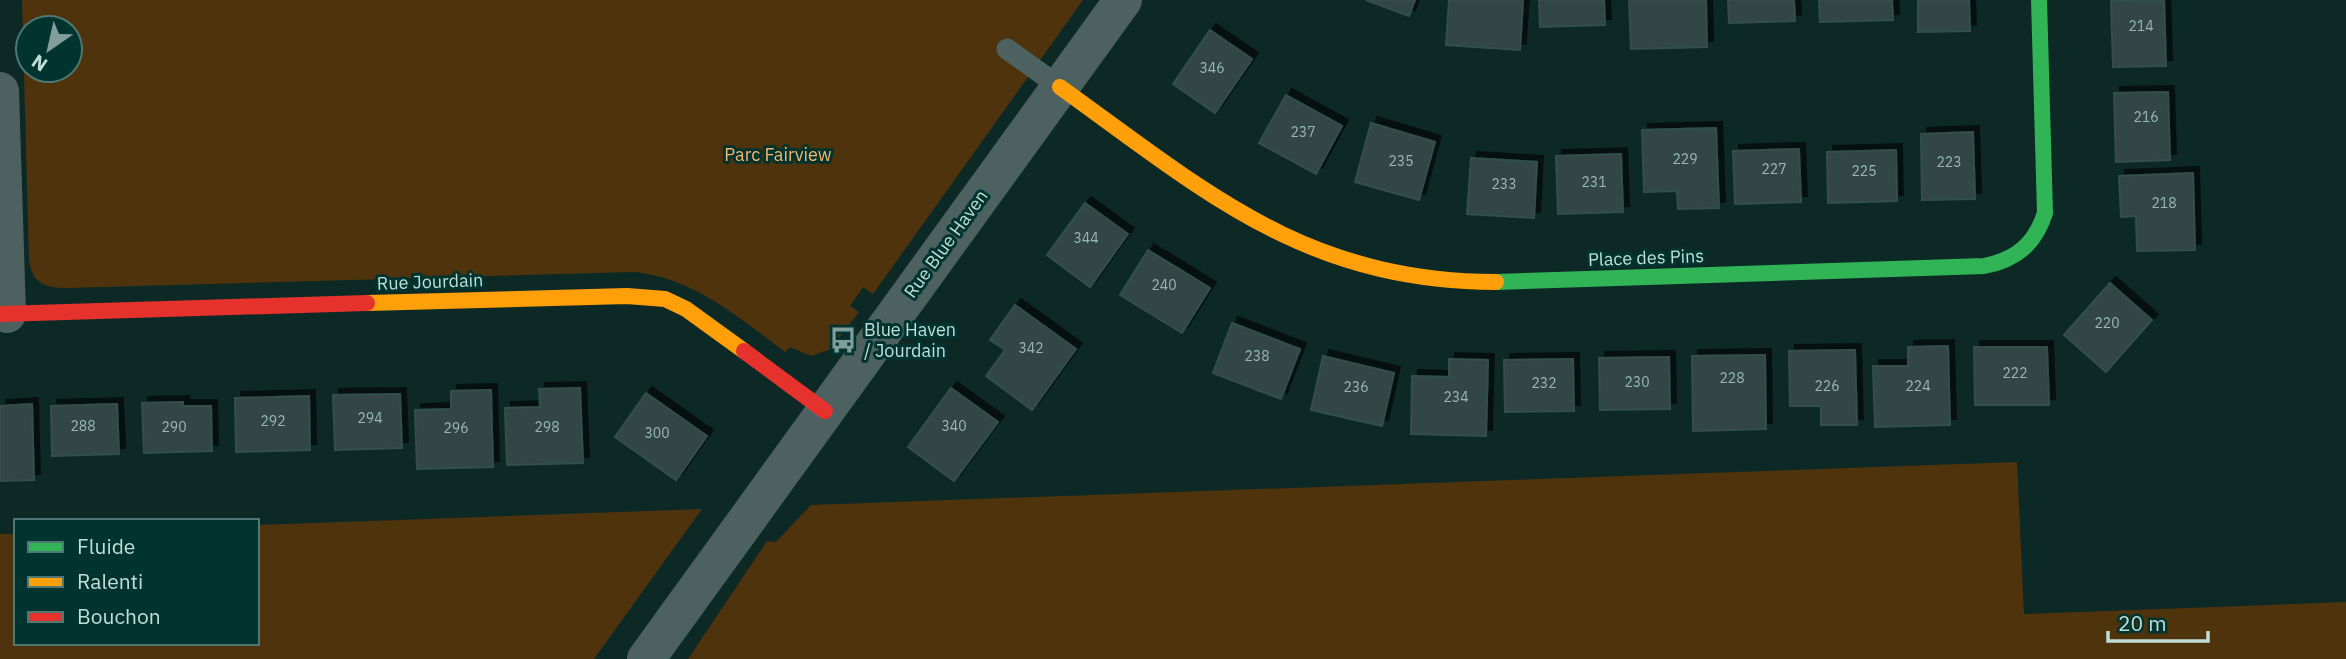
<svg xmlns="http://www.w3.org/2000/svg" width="2346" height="659" viewBox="0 0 2346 659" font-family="'IBM Plex Sans',sans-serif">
<defs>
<filter id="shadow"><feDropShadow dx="6" dy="-6" stdDeviation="0" flood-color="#0009"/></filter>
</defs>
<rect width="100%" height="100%" fill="#0d2926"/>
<path fill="#4e330d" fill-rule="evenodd" d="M22,0h1061l-210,294 -10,-7 -13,19 9,6 -28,37 -20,7 -21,-9 -5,5c-47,-35 -90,-73 -150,-80l-568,16c-21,0 -35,-4 -38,-28zM28,28h42v42h-42z
M2017,462l7,152 322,-12v57h-1658l79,-118 9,1 35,-37z
M702,509l-108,150h-594v-125h16v109h241v-118z"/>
<path fill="#304644" stroke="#344e4c" stroke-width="2" filter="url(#shadow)" d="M1366,0h49l-6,16z
M1449,0h74l-3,50 -74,-5z
M1539,0h65l1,25 -65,2z
M1629,0h77l1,47 -76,2z
M1728,0h66l1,21 -66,2z
M1819,0h73l1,20 -73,2z
M1918,0h51l1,31 -52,1z
M2164,0l2,66 -53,1 -2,-66z
M1210,30l42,29 -37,54 -42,-29z
M2168,92l2,68 -54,2 -2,-69z
M1286,95l56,31 -26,48 -57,-31z
M1371,123l64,19 -16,58 -64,-18z
M1716,128l3,80 -41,1 -1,-18 -33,1 -2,-62z
M1973,132l2,67 -53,1 -1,-66z
M1799,149l2,53 -66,2 -2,-53z
M1896,150l1,51 -69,2 -1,-51z
M1621,154l2,58 -65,2 -2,-58z
M1471,158l66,4 -3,56 -67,-4z
M2193,173l2,77 -58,1 -1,-35 -15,1 -2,-41z
M1085,203l43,31 -38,53 -43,-32z
M1148,250l62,38 -28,45 -62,-38z
M2110,283l42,37 -46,52 -42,-37z
M1015,305l61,44 -44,61 -46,-34 19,-26 -15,-10z
M1232,323l68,26 -19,50 -68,-26z
M1948,346l2,79 -75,2 -2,-61h35v-19z
M1974,347h73l2,58h-74z
M1855,350l2,75h-36v-19h-31l-1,-55z
M1765,355l1,74 -73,2 -1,-75z
M1323,356l71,17 -12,53 -71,-16z
M1669,357l1,52 -70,1 -1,-52z
M1449,359l39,1 -2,76 -75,-2 1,-58 37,1z
M1573,359l1,52 -69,1 -1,-52z
M580,388l3,75 -76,2 -2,-57 35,-1 -1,-18z
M951,388l47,34 -44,59 -46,-34z
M491,390l2,77 -76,2 -2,-59 36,-1v-18z
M646,393l61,43 -31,44 -61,-43z
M400,394l2,54 -67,2 -2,-55z
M309,396l1,54 -74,2 -1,-54z
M183,402v4h28l1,45 -68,2 -2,-50z
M32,404l2,76 -34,1v-75z
M117,404l2,50 -67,2 -1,-50z"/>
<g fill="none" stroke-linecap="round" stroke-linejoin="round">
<path stroke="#4d6260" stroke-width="21" d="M1007,49l53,38"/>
<path stroke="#4d6260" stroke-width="38" d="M0,91l7,223
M646,659l477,-659"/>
<path stroke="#30b455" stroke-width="16" d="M1496,282l488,-16c32,-6 51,-22 61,-53l-6,-213"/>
<path stroke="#ff9f0a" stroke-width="16" d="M1060,87c146,105 245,194 436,195
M367,303l260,-7 38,3 21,10 58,42"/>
<path stroke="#e5322d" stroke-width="16" d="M0,314l367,-11
M744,351l81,60"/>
</g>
<defs>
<g id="bus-bare" transform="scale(2.1)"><path d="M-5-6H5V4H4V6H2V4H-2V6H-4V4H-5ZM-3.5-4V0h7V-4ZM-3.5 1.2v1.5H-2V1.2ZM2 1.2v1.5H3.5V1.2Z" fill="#819e9a" stroke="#02342f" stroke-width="2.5" paint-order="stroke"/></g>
</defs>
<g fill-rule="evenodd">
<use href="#bus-bare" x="843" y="340"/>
</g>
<g text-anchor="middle" stroke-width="6" stroke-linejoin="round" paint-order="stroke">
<g font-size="14" fill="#9cb7b3">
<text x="2141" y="31">214</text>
<text x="1212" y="73">346</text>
<text x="2146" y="122">216</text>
<text x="1303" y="137">237</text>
<text x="1685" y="164">229</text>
<text x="1401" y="166">235</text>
<text x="1949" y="167">223</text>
<text x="1774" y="174">227</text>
<text x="1864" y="176">225</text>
<text x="1594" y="187">231</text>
<text x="1504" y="189">233</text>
<text x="2164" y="208">218</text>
<text x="1086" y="243">344</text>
<text x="1164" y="290">240</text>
<text x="2107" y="328">220</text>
<text x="1031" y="353">342</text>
<text x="1257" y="361">238</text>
<text x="2015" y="378">222</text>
<text x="1732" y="383">228</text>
<text x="1637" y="387">230</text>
<text x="1544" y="388">232</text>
<text x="1827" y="391">226</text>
<text x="1918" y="391">224</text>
<text x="1356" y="392">236</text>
<text x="1456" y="402">234</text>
<text x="370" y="423">294</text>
<text x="273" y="426">292</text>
<text x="83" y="431">288</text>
<text x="954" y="431">340</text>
<text x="174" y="432">290</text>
<text x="547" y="432">298</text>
<text x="456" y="433">296</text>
<text x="657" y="438">300</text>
</g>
<g font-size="18" fill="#fab46c" stroke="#02342f">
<text x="778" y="161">Parc Fairview</text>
</g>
<g font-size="18" fill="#c0ddd8" stroke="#02342f">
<text transform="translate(946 244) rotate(-54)" y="6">Rue Blue Haven</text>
<text transform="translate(1646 258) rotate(-2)" y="6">Place des Pins</text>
<text transform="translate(430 282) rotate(-2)" y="6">Rue Jourdain</text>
</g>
<g font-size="18" fill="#c0ddd8" stroke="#02342f" text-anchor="start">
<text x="864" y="336">Blue Haven<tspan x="864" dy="21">/ Jourdain</tspan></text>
</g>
</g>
<rect x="14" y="519" width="245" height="126" fill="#02342f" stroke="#4e7873" stroke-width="2"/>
<rect x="28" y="542" width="35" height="10" fill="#30b455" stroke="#4e7873" stroke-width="2"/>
<text x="77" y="554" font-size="21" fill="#c0ddd8">Fluide</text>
<rect x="28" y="577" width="35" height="10" fill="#ff9f0a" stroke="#4e7873" stroke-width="2"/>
<text x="77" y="589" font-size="21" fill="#c0ddd8">Ralenti</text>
<rect x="28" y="612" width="35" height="10" fill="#e5322d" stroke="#4e7873" stroke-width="2"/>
<text x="77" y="624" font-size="21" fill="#c0ddd8">Bouchon</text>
<g transform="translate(49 49) rotate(214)"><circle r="33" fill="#02342f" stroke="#4e7873" stroke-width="2"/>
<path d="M0-5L12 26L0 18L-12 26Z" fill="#819e9a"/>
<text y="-10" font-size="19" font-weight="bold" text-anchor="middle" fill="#c0ddd8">N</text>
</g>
<path d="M2108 631v10h100v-10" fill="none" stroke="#c0ddd8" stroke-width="3.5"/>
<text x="2118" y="631" font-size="21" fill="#c0ddd8" stroke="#02342f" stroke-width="5" paint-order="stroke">20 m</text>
</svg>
